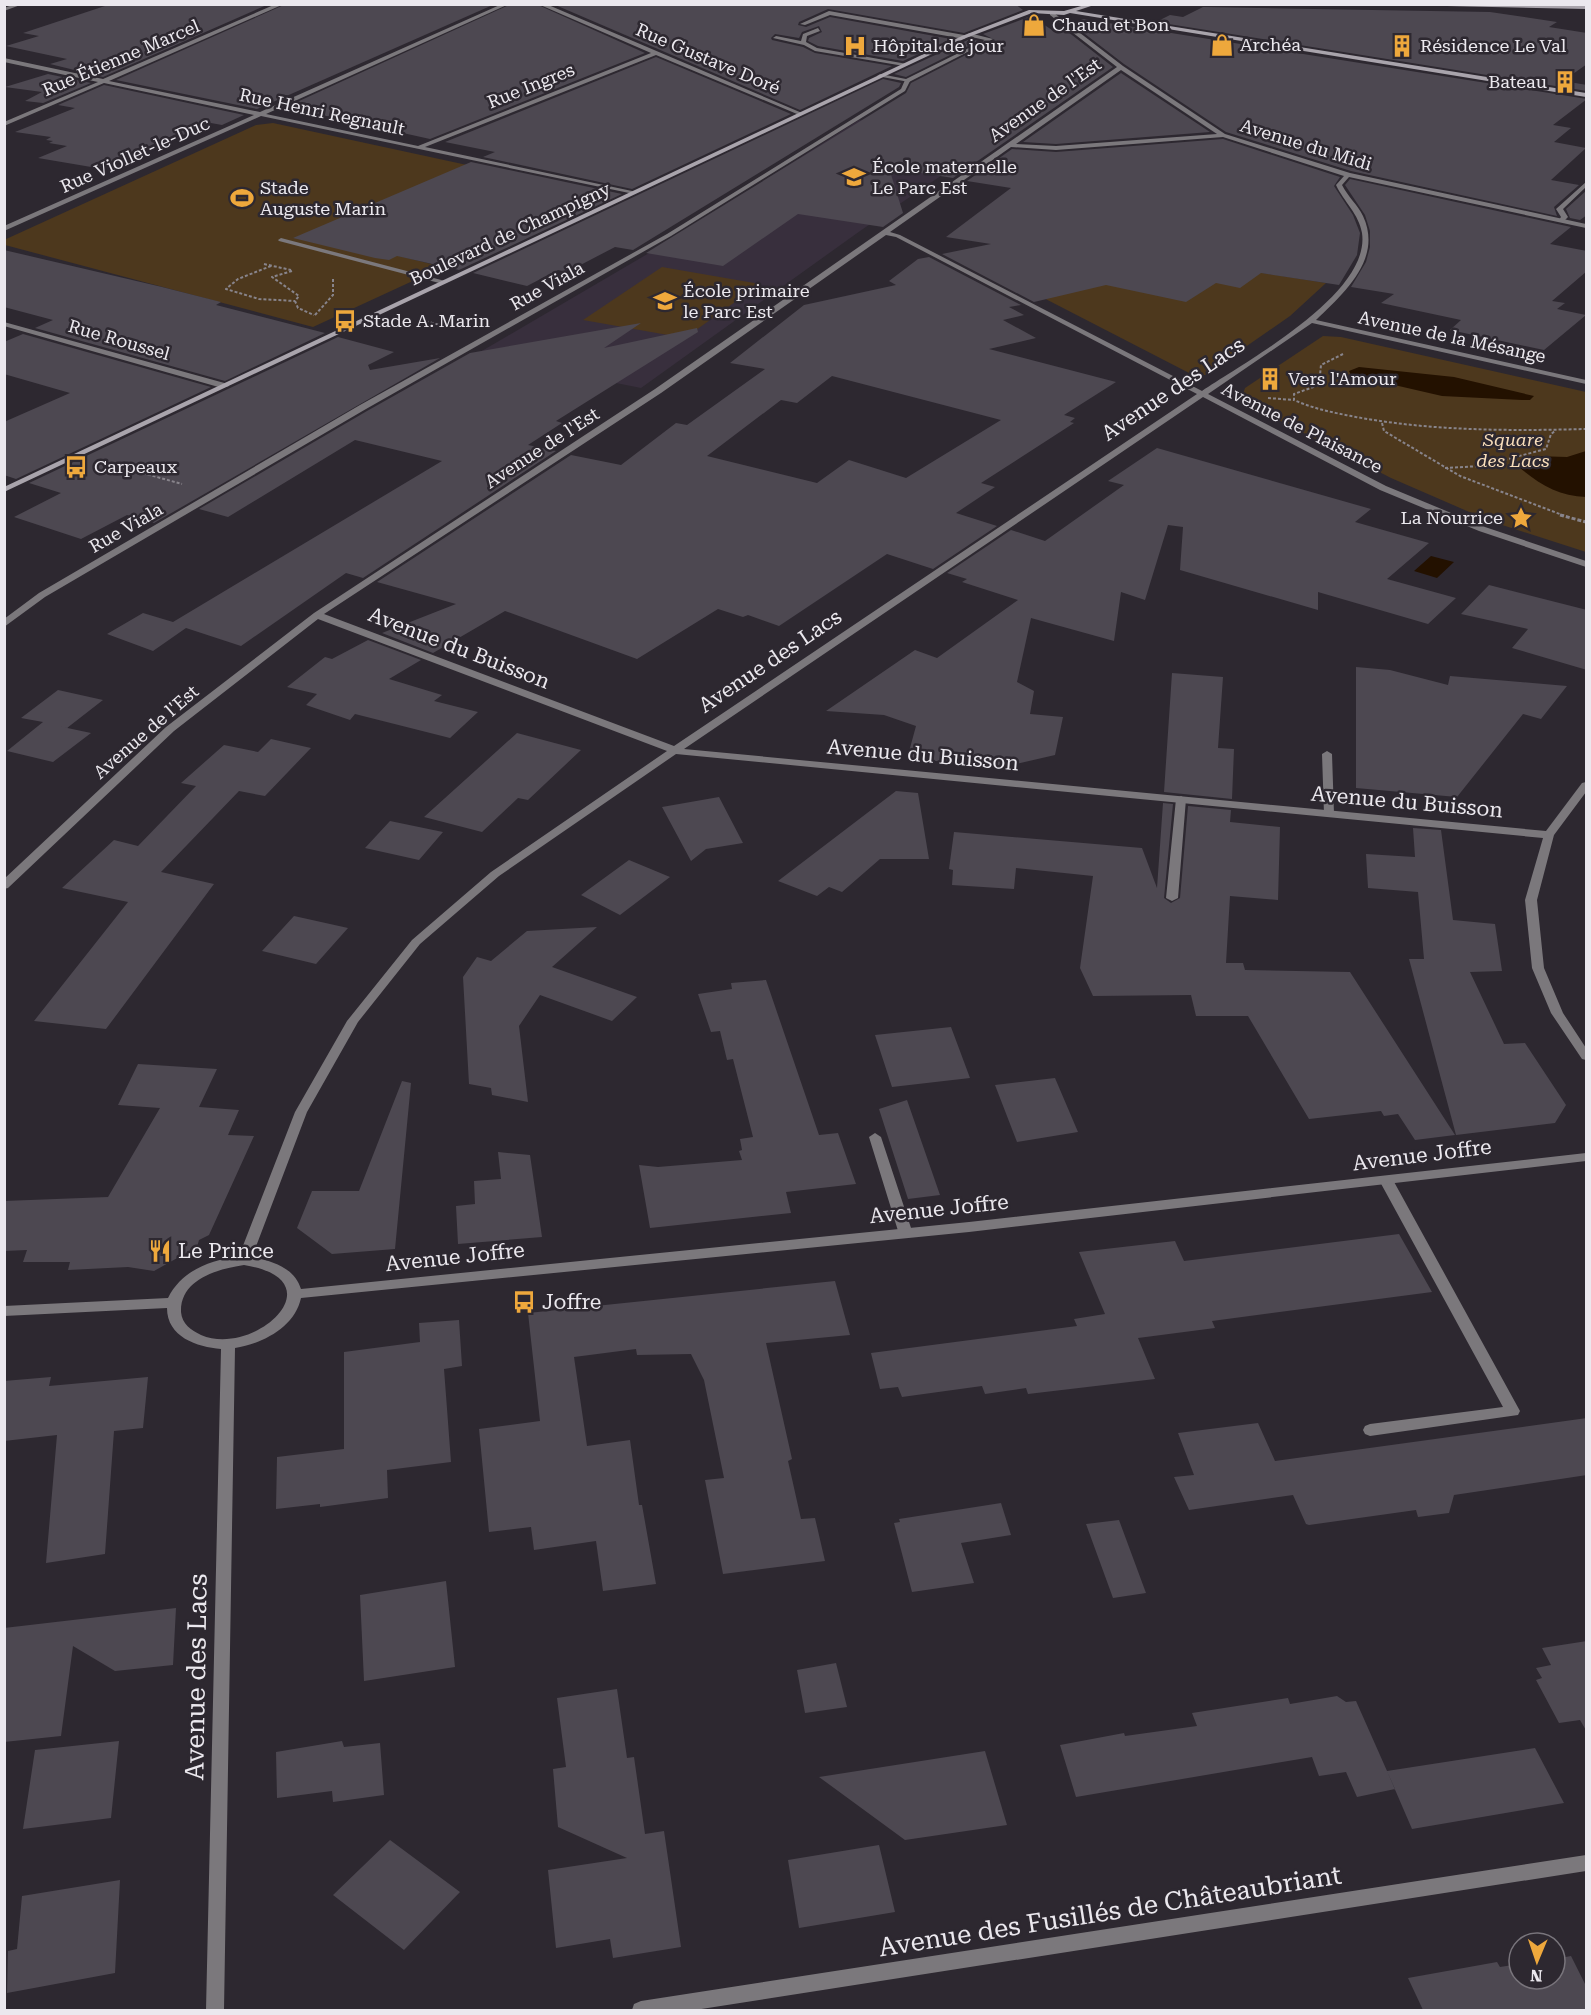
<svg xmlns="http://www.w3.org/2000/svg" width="1591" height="2015" viewBox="0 0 1591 2015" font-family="'Roboto Serif',serif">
<rect width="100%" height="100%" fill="#2d2830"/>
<path fill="#382f3d" d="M859,120l133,21 -132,90 -219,157 -166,-33 198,-116z"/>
<path fill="#4d381d" d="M273,123l194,42 -104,82 80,20 -130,60 -308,-82 -1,-5 252,-115z
M1175,259l151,24 -36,33 -85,59h-12l-161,-83z
M662,267l98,17 -75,54 -102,-18z
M1323,336l18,1 245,55v160l-96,-31 -99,-43 -144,-74 -5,-7 3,-9z"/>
<path fill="#231100" d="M1359,367l95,10 80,19 -4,4h-8l-80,-4 -91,-21 -2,-4z
M1586,451v46c-27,-1 -47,-13 -67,-30l2,-5 13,-6 33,1z
M1431,556l23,6 -17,16 -23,-7z"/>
<path fill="#4d4851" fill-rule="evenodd" d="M111,4h158l-166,73 -53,-13 17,-5 -61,-13 33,-10 -16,-3z
M286,4h209l-238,105 -141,-29z
M511,4h25l109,49 -215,86 -144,-32z
M553,4h462l8,6 -59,23 -136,-24 -29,13 -1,3 8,2 24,-10 121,22 -48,22 -85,-15 -10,-5 1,-3 13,-6 -3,-6 -17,6 -3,6 -24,-4 -4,4 1,2 31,7 12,6 77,13 -92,44z
M1203,7l287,5 67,10 -8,5 38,6v31l-24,17 24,4v6l-431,-69 14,-7 13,2z
M1031,16l24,16 8,-4 50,39 -160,111 -64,-10 14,45 -20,14 -85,-13 -75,52 -77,-13 260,-160 5,-10 84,-43 -12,-6z
M1083,19l504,80 -34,26 18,3 -17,14 32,6 -35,32 28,5 -25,22 3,9 -206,-45 -125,-39 -102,-68 -52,-40z
M970,39l8,2 -72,36 -12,-3z
M656,57l135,57 -159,75 -149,-32 12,-5 -50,-10z
M1121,73l89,59 -154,12 -33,-2z
M48,74l43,9 -48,20 -18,-2 17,-9 -37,-5z
M883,79l18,4 -2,4 -266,163 -18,-3 -48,25 -9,-2 -31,16 -54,-13z
M104,85l140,30 -22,10 -11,-2 -108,46 -65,-11 29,-12 -18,-3 4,-2 -7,-1 5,-3 -36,-5 60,-24 -17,-3z
M1223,139l117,38 -6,9 19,29 7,18 -3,22 -18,30 -78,-12 -21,15 -24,-5 -30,19 -80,-17 -72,17 -92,-48 49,-10 -45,-7 65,-49 -44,-7 45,-32 44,3z
M471,162l151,32 -163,76 -62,-14 -8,4 -14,-2 -82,-20z
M1350,179l221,48 -21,17 37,7v20l-35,30 13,2 -8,6 29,6 -42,35 -94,-20 11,-10 -80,-17 13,-9 -43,-7 15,-25 4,-15v-16l-5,-16 -20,-30z
M1587,190v25l-7,5 -10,-2 -4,-9z
M4,250l158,37 59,15 -5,3 109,28 -100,48 -190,-53 18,-8 -49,-13z
M929,257l92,48 -12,2 15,8 -21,5 33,18 -47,11 127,33 -52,33 11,3 -5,4 4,1 -93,60 14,4 -39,26 41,13 -64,43 -46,-15 -108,72 -31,-11 -5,2 -25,-8 -81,50 -132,-48 -72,42 -51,-20 74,-29 -79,-22 194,-127 50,10 55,-42 11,2 78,-56 -35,-6 74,-58 92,-20 -7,-4 29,-22zM832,376l169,44 -95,58 -57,-18 -32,23 -110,-27 74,-56 16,3z
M641,323l-37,25 93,-20 1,4 -142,89 6,2 -34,22 28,6 -193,127 -17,-5 -105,73 -55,-18 -33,23 -46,-17 36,-21 30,9 269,-161 -87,-21 -127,77 -29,-8 168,-98 103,-58z
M23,334l188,53 -195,92 -12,-4v-53l66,-29 -66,-19v-32z
M338,337l56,15 -26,13 2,5 70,-12 -286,165 -27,-8 -46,24 -67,-22 47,-24 -32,-10z
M1157,448l214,61 -16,13 74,21 -42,36 69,19 -28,26 -110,-32v18l-138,-40 3,-43 -15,-2 -23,75 -24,-8 -7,49 -83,-23 -14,64 17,9 -4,23 33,3 -8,38 -48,11 -100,-7 9,-33 -32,-11 -58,-4 89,-61 22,8 81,-58 -56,-18 5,-3 -20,-6 64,-43 34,11 79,-56 -16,-4z
M1489,585l98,25v60l-75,-22 16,-19 -67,-15z
M368,640l53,20 -32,19 53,16 -8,6 44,11 -28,26 -95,-24 -5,6 -44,-15 11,-11 -30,-7 38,-30 7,2z
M1356,667l34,3 58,15 2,-9 117,10 -26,33 -18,-5 -66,83 -101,-9z
M1172,673l51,4 -5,71 16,1 -2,50 -68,-7z
M58,690l45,10 -36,28 -9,-2 33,7 -38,29 -46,-11 36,-29 -22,-4z
M517,733l64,17 -53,50 -10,-2 -36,34 -58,-15z
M271,739l40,9 -46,48 -26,-5 -78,81 53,12 -108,145 -72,-8 94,-119 -66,-14 52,-48 24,6 58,-60 -15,-3 43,-38 34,7z
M896,791l22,2 11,66h-49l-38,33 -13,-5 -12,9 -39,-15z
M719,797l24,46 -37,6 -15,12 -29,-54z
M1163,803l10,1 -9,94 7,5 9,-5 8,-92 43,4 -1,12 50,5 -2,73 -48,-4 -4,67h17l2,7 105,2 105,163 -40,5 -17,-26 -14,2 -3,-5 -72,8 -61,-103h-52l-5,-21 -98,1 -13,-28 13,-92 -77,-8 -2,21 -62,-4 1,-15 -4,-1 5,-37 188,16 15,40z
M390,821l53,11 -24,28 -54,-12z
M1413,828l28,2 12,90 42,4 7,47 -32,1 34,72 21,-1 41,62 -11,18 -99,12 -47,-176h15l-6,-67 -50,-4 -2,-34 49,3z
M629,860l41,17 -50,38 -39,-20z
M294,916l54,12 -32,36 -54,-13z
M597,927l-45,40 85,30 -25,24 -72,-26 -21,31 9,76 -36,-7 -1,-7 -22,-4 -6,-107 14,-20 14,4 36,-30z
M766,980l53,155 19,-2 18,51 -70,8 5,21 -141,15 -11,-63 19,2 84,-7 -3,-9 3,-1 -2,-11 13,-2 -20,-78 -6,1 -7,-29 -9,1 -13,-38 34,-5 -1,-6z
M951,1027l19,51 -78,9 -17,-52z
M138,1064l79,5 -18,38 40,3 -11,25 26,1 -45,99 -10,5 -2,7 -43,24 -26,-4 -60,3 2,-8h-47l4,-12 -23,1v-50l104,-4 52,-89 -42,-3z
M1055,1078l23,54 -61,10 -22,-57z
M402,1081l9,2 -16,166 -63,5 -35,-26 15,-37h47z
M907,1100l33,95 -32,4 -29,-90z
M498,1152l32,3 12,82 -84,7 -2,-38 19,-2 -1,-23 27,-2z
M1399,1234l33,58 -220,29 3,7 -77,10 17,41 -127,15 -2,-6 -41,6 -3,-8 -80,11 -4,-10 -18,2 -9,-36 206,-27 -3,-7 31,-5 -26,-62 96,-11 9,20z
M835,1281l15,54 -84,8 26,116 -4,2 13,58 14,-1 10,43 -102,13 -18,-94 19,-2 -20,-98 -13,-26 -54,1 -1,-6 -62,8 13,89 43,-6 9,65h3l14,79 -53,7 -7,-50 -62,9 -3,-23 -42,5 -10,-103 61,-8 -12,-108z
M459,1320l3,46 -18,3 7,93 -64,8 1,28 -68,9v-3l-44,5 1,-52 67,-8v-97l76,-10 -1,-19z
M51,1377l-2,9 99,-9 -5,51 -29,3 -9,123 -59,9 11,-128 -53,6v-60z
M1587,1418v57l-133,20 -5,18 -31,4 -2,-7 -107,15 -3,-1 -13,-29 -104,15 -15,-33 20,-2 -16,-42 80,-10 17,38z
M1001,1503l10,32 -50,8 13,40 -62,9 -18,-69 6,-1 -1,-3z
M1119,1520l27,73 -33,5 -27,-74z
M446,1581l9,86 -91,14 -4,-86z
M176,1608l-3,57 -58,6 -42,-25 -12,90 -57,6v-114z
M1587,1641v91l-7,-12 -21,3 -23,-43 6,-2 -6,-10 15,-3 -9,-17z
M836,1663l11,44 -42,6 -8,-43z
M617,1689l10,69 7,-1 11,77 19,-3 17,116 -68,11 -3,-19 -54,9 -8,-78 79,-12 -69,-31 -5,-58 13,-2 -9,-69z
M1337,1696l9,6 10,-1 39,88 -38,8 -11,-25 -27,4 -7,-19 -236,40 -16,-52 64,-12 1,3 72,-10 -5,-13 96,-15 2,6z
M119,1741l-8,77 -88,11 12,-79z
M342,1741l2,6 36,-4 4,52 -51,7 -1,-11 -55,7 -1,-46z
M1535,1748l29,55 -152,26 -25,-58z
M985,1751l22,74 -102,15 -86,-63z
M390,1840l70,52 -56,58 -71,-55z
M879,1845l16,67 -96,16 -11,-68z
M120,1880l-5,93 -108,20 1,-42 9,-2 5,-53z
M1571,1956l16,32v22h-164l-15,-32 89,-16 3,5 19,-3v15h36v-20z"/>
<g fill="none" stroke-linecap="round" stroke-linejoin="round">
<path stroke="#88848b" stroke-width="2" stroke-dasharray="3 2" stroke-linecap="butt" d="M264,264l27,6
M271,266l-33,13 -12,10 33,10 36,2
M292,271l-20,6 27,19 -4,5 3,7 16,7
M315,315l18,-20v-17
M421,320l30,8
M1343,354l-22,11 -2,20 -25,9v6c20,9 41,13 62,17 76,14 153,14 230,12
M1268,398l26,2
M1382,423l2,8 76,45 105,40
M114,465l68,19
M1445,468l36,-2 65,-17 5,-15 4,-3"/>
<path stroke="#88848b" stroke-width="3" stroke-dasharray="4 2" stroke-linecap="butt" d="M1560,515l26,7"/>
<path fill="#7b787c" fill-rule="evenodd" d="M829,11l135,24 3,2 -3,2 -134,-24 -25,10 -5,-1z
M818,28l2,3 -13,5 -1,6 11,6 90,16 -3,2 -89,-15 -11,-6 -31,-7 3,-2 25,5 2,-7z
M969,33l24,6 -84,43 -32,-6 3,-2 26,5 79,-39 -18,-4z
M1586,182v5l-23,22 5,8 -5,5h-4l-1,-1 3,-4 -5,-8z
M281,238l164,43 2,1 -4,2 -164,-43 -1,-1z
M1327,751l5,3 2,60 -5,3 -5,-3 -2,-60z
M1181,796l5,3 -8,99 -6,3 -6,-3 10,-99z
M875,1133l6,4 32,97 -2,3h-10l-2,-3 -30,-97z
M1386,1176l5,1 2,3 127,231 -2,4 -148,21 -5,-2 -2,-4 2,-4 5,-2 133,-17 -124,-227 2,-3z"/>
<path fill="#7b787c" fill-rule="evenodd" d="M15,4h8l-19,7v-3z
M276,4h8l-175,77 151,31 242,-108h7l-243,110 152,32 233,-93 -113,-49h8l256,109 -5,1 -141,-59 -231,92 207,44 3,2 -1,1 -373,-78 -257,115v-5l250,-111 -150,-32 -100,43v-4l94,-40 -94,-20v-4l99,21z
M1050,13h4l69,53 102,68 125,39 236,51v4l-237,-51 -7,8c6,12 16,20 21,31 20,43 -19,77 -47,104l270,60v4l-274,-61 -104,71 178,92 99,41 101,34v6l-107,-36 -99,-41 -177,-93 -519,352 862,82 36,-48 4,-1v10l-32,43 -17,65 7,68 19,45 23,35v12l-4,-1 -31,-46 -19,-45 -7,-68 18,-62 -867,-84 -177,122 -79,68 -62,78 -51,90 -55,145c20,4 42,10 49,32l668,-67 617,-69v8l-617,71 -668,66c-6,29 -39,46 -66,50l-11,662h-18l15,-661c-24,-2 -54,-12 -54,-41l-163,8v-10l164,-8c14,-28 41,-37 71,-42l56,-144 52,-91 65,-81 79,-68 176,-121 -349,-132 -144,112 -166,157 -4,1v-10l162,-152 148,-114 341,-224 462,-322 -67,-52zM1121,70l96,64 -161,12 -40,-2zM1223,137l121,39 -8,9c8,17 23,29 26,48 9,61 -116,128 -160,158l-302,-156 -10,-3 121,-85 45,3zM886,235l10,2 301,157 -523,352 -350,-132 337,-221zM244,1265c95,15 11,93 -43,70 -10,-5 -19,-11 -20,-23 -1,-33 37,-43 63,-47z
M905,80l5,1 -5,10 -234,145 -305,173 -321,188 -41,30v-8l35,-26 321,-188 307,-171 234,-145z
M4,322l224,62 1,2 -7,2 -218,-62z
M1586,1855v16l-891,139h-63l2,-6 7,-3z"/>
<path fill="#a9a4ac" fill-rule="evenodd" d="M1088,4h9l-21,7 510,82v4l-516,-84 -6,2 -32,-2 -66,25 -962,454v-5l958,-451 67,-26 35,1z
M1476,4l110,2v3l-229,-5z"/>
</g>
<defs>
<g id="shop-bare" transform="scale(1.8)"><path d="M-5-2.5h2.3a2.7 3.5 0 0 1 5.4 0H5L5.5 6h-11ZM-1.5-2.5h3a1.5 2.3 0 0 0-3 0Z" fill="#eea83c" stroke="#2d2830" stroke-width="2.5" paint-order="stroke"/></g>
<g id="hospital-bare" transform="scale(1.8)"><path d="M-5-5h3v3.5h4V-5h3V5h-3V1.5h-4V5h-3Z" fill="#eea83c" stroke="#2d2830" stroke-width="2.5" paint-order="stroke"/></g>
<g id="building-bare" transform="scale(1.8)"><path d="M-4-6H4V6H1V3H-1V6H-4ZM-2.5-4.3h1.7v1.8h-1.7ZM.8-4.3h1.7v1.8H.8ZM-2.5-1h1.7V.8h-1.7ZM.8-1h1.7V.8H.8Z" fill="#eea83c" stroke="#2d2830" stroke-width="2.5" paint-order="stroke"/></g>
<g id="school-bare" transform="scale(1.8)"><path d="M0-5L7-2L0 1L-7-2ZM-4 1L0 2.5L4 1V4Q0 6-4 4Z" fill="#eea83c" stroke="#2d2830" stroke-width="2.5" paint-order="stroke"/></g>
<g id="stadium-bare" transform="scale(1.8)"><path d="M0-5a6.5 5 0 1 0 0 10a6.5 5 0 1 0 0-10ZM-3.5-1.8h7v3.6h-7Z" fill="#eea83c" stroke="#2d2830" stroke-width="2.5" paint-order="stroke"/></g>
<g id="bus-bare" transform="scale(1.8)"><path d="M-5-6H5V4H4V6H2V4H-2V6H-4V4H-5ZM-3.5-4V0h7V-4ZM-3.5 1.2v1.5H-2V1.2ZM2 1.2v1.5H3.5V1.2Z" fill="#eea83c" stroke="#2d2830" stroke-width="2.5" paint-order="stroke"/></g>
<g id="sight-bare" transform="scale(1.8)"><path d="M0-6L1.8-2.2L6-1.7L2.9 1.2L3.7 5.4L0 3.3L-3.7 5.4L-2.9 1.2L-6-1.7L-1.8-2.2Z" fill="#eea83c" stroke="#2d2830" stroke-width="2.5" paint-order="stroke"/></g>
<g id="restaurant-bare" transform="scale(1.8)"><path d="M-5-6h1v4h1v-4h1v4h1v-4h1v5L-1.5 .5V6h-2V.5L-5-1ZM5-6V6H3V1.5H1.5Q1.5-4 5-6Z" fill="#eea83c" stroke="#2d2830" stroke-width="2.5" paint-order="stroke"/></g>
</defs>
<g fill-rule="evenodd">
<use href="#shop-bare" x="1034" y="25"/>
<use href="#shop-bare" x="1222" y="45"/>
<use href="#hospital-bare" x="855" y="46"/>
<use href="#building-bare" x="1402" y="46"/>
<use href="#building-bare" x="1565" y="82"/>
<use href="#school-bare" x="854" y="177"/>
<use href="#stadium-bare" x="242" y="198"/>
<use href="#school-bare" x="665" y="301"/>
<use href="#bus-bare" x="345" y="321"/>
<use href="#building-bare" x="1270" y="379"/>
<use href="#bus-bare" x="76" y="467"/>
<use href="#sight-bare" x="1521" y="518"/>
<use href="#restaurant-bare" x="160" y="1251"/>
<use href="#bus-bare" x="524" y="1302"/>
</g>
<g text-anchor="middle" stroke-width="5" stroke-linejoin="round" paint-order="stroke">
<g font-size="18" fill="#ebe8ee" stroke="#2d2830" text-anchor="start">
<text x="1052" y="31">Chaud et Bon</text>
<text x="1240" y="51">Archéa</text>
<text x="873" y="52">Hôpital de jour</text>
<text x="1420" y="52">Résidence Le Val</text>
<text x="1547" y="88" text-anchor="end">Bateau</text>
<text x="872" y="173">École maternelle<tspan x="872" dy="21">Le Parc Est</tspan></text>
<text x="260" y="194">Stade<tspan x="260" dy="21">Auguste Marin</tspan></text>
<text x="683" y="297">École primaire<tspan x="683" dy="21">le Parc Est</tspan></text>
<text x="363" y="327">Stade A. Marin</text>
<text x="1288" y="385">Vers l'Amour</text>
<text x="94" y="473">Carpeaux</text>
<text x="1503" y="524" text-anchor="end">La Nourrice</text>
</g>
<g font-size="18" fill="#ebe8ee" stroke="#2d2830">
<text transform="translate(121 58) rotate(-23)" y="6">Rue Étienne Marcel</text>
<text transform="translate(708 59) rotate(23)" y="6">Rue Gustave Doré</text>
<text transform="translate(531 86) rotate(-22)" y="6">Rue Ingres</text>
<text transform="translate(1045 100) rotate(-35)" y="6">Avenue de l'Est</text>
<text transform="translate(322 112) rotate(12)" y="6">Rue Henri Regnault</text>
<text transform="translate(1306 145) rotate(17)" y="6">Avenue du Midi</text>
<text transform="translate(135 155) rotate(-24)" y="6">Rue Viollet-le-Duc</text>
<text transform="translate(510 234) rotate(-25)" y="6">Boulevard de Champigny</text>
<text transform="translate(547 286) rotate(-29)" y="6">Rue Viala</text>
<text transform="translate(1452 337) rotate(12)" y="6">Avenue de la Mésange</text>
<text transform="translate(119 340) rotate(16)" y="6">Rue Roussel</text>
<text transform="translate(1302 428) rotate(27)" y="6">Avenue de Plaisance</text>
<text transform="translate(542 448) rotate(-33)" y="6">Avenue de l'Est</text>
<text transform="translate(126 528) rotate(-30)" y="6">Rue Viala</text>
<text transform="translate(146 732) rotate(-41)" y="6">Avenue de l'Est</text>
</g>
<g font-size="18" font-style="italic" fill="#f8ddba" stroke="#2d2830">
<text x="1513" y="446">Square<tspan x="1513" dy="21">des Lacs</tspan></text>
</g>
<g font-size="21" fill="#ebe8ee" stroke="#2d2830">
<text transform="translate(1173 389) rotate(-34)" y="7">Avenue des Lacs</text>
<text transform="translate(459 648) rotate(21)" y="7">Avenue du Buisson</text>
<text transform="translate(770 661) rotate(-34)" y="7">Avenue des Lacs</text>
<text transform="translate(923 755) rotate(5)" y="7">Avenue du Buisson</text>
<text transform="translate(1407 802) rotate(5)" y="7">Avenue du Buisson</text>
<text transform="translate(1422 1155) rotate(-7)" y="7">Avenue Joffre</text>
<text transform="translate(939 1209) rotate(-6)" y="7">Avenue Joffre</text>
<text transform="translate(455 1257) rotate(-6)" y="7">Avenue Joffre</text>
</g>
<g font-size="21" fill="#ebe8ee" stroke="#2d2830" text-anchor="start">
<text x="178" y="1258">Le Prince</text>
<text x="542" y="1309">Joffre</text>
</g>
<g font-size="26" fill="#ebe8ee" stroke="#2d2830">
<text transform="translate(196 1677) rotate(-89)" y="9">Avenue des Lacs</text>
<text transform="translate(1110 1911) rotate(-9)" y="9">Avenue des Fusillés de Châteaubriant</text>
</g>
</g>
<rect width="1591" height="2015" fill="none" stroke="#ebe8ee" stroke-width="12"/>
<g transform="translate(1537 1961) rotate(182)"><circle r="28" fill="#2d2830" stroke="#79757c" stroke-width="1.5"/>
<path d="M0-4.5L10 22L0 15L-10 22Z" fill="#eea83c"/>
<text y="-9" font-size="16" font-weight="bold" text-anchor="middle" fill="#ebe8ee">N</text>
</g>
</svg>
